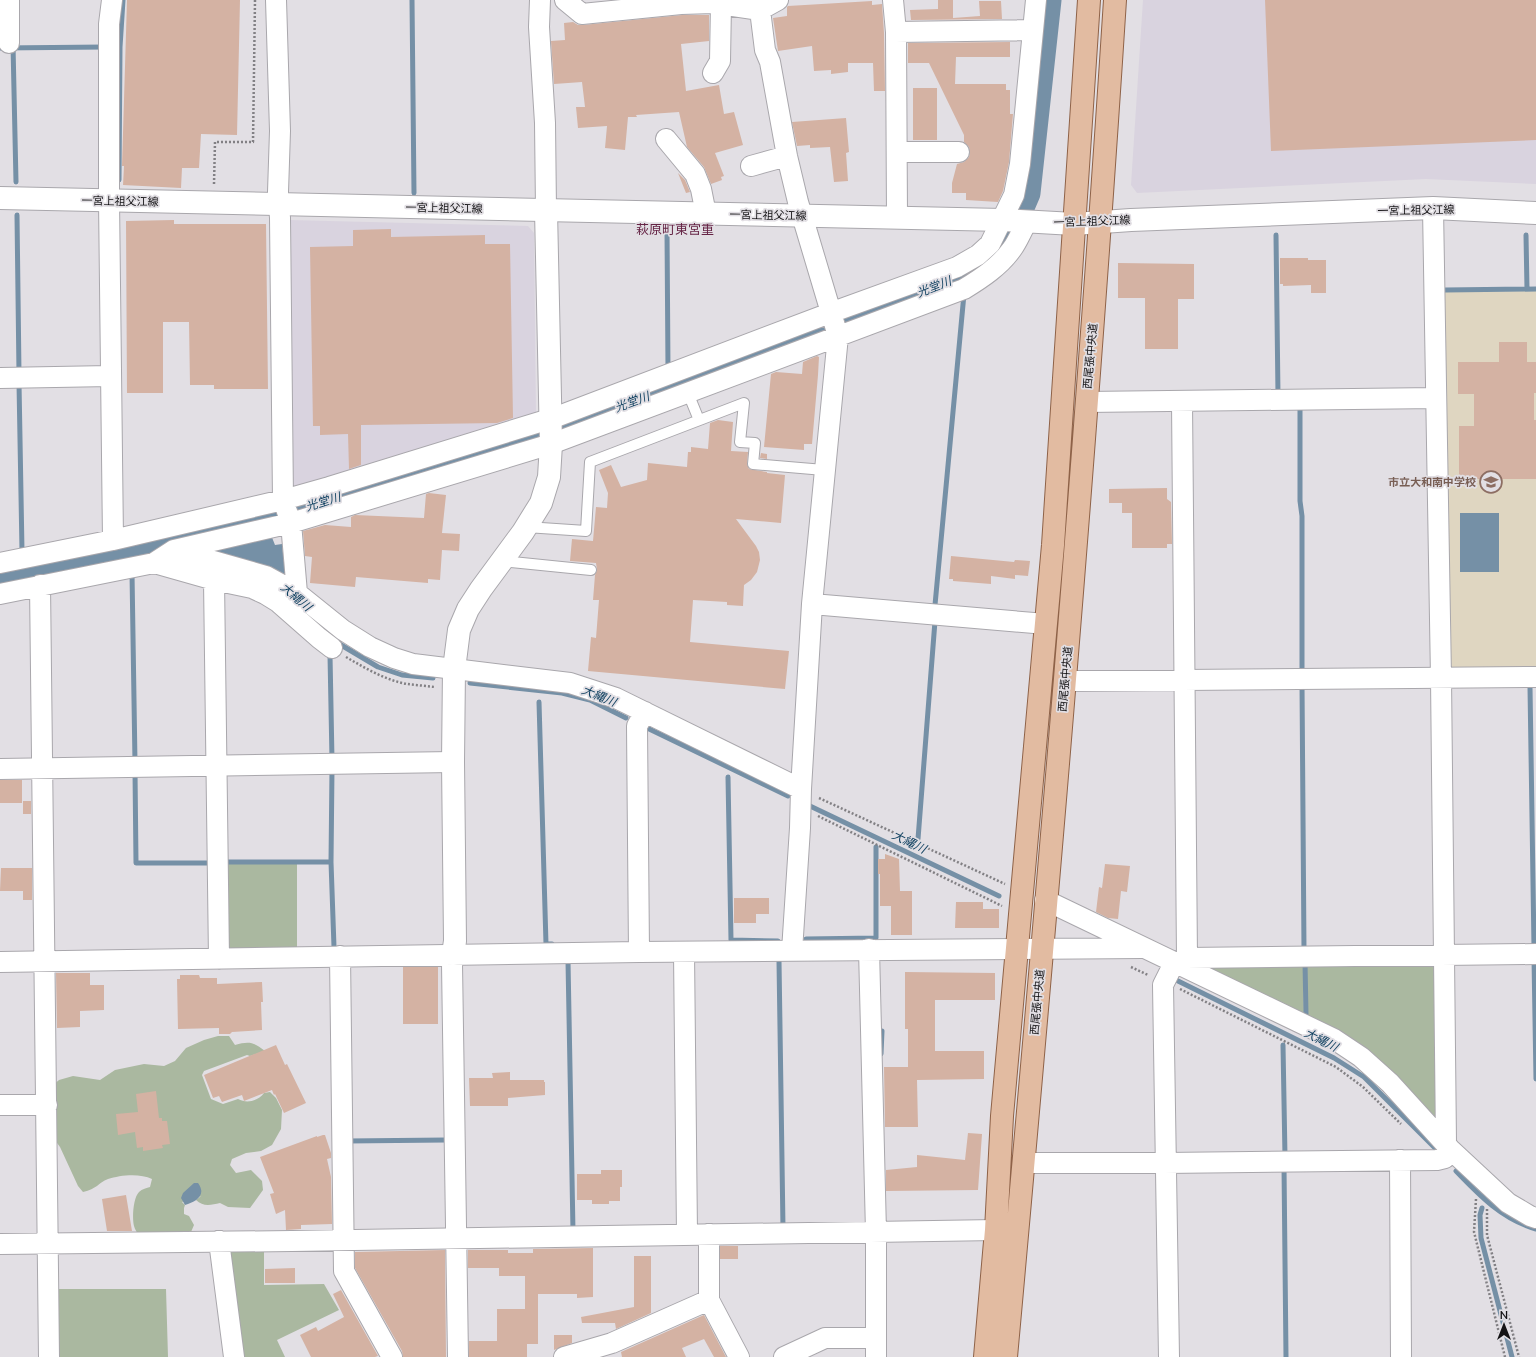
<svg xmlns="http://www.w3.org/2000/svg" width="1536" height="1357" viewBox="0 0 1536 1357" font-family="Mulish,'Noto Sans JP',sans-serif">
<rect width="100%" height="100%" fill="#e2dfe4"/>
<path fill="#d9d3df" d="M1143,0h393v184l-110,-5 -289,14 -6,-8z
M289,220l239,6 6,7 2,182 -248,79z"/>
<path fill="#dfd6c1" d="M1536,291v381l-88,1 -5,-381z"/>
<path fill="#aab8a0" d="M221,863h76v85l-74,1z
M1303,962l1,58 -112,-56z
M1307,962h131l2,160 -43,-46 -90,-54z
M218,1036h11l6,9c14,-4 19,-3 30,6l-15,5 -3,-1 -43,16 -2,4 9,24 12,5 15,-5c9,5 20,2 26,-6l6,-1 6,6 6,12 -1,19 -9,16 -11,6 -15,2 -14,6 -2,6 6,8 15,-3 11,11 1,9 -13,18 -22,-1 -8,-4c-9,2 -17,4 -24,-3l5,-4 -19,6 3,3 -1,3v6l5,2 5,9 -3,7 -50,4c-4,-3 -6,-6 -7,-10 -2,-7 -1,-28 5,-34 3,-3 8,-4 11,-5l2,-8c-12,-6 -32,-4 -44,0 -10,4 -11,10 -25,13l-5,-6 -18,-39 -8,-11v-50l7,-6 14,-4 27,4 15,-10 29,-6 20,2 11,-5 11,-13 18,-8z
M264,1245v40l60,-1 15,26 -62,30 8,17h-43l-13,-104 5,-7z
M52,1289h114l2,68h-115z"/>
<path fill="#7590a6" d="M1460,513h39v59h-39z
M271,535l4,10 7,-1 4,37 -74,-30z
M194,1183h4c9,12 -2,19 -13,22l-4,-7 2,-5z"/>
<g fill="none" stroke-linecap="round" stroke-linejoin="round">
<path stroke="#7590a6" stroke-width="5" d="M412,0l2,193
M13,45l3,137
M0,48l105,-1
M119,180l1,-133 3,-47
M17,215l2,158
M667,230l1,139
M1276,235l2,160
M1526,235l1,54
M1445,290l91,-1
M19,383l3,168
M1300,407v94l2,15v157
M136,548l22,7
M132,573l3,190
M935,605l29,-311
M336,642l42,25 24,8 31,3
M330,655l2,105
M470,683l92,10 28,7 36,18
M1530,687l4,260
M539,702l7,242h6
M645,727l143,69
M332,769l-1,93 3,85
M135,771l1,92h77
M728,777l3,163 47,1
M810,806l189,90
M918,839l17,-218
M222,862h109
M806,939l70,-1v-91
M1301,950h3l-2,-266
M1534,958l2,121
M568,961l5,270
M779,961l4,267
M1305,962l1,53
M1176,980l158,78 30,19 72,72
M877,1029v2h5l-1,23
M1283,1045l2,112
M347,1141l99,-1
M1284,1166l2,191
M1456,1171c24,25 46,48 80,58
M1482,1208l-2,7 1,23 31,119"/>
<path stroke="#7590a6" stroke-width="29" d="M0,578l296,-67 131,-42 71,-20 131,-45 178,-70 152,-57 29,-16 12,-15 11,-18 15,-35 21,-193"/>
</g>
<path fill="#d4b2a3" d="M127,0h113l-3,135 -36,-1 -2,34h-17l-1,20 -58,-3 1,-19h-2z
M938,0h15v18l27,-2 -1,-15h22l1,18 -91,1 -1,-10 28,-1z
M1265,0h271v140l-265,11z
M872,1v4l10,-1 2,29 1,58h-11l-1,-28h-25v9l-17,2v-4l-17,1 -2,-25 -34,5 -5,-33 14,-2v-9l1,-1z
M682,15h27v26l-28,3 5,47 33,-6 5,29 10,-2 9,33 -28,8 9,23 -3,1 1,3 -11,4 -7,-17 -17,-20 -8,-35 -43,3 1,2h-9l-3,33 -20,-2 2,-22 -29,2 -2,-21h9l-3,-25 -28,2 -3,-43 14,-1 -1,-17 9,-1 5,3h5z
M1010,42v15h-54l-1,27h51v6h4v24h3l-4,48 -6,29 -5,11 -32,-2v-7h-14v-10l5,-19 7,-2 5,-5 1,-5 -1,-5 -5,-5v-7l-35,-72h-21v-20z
M913,88h24v52h-24z
M846,118l3,34 -3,1 2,28 -14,1 -4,-35 -20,1v-3l-13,1 -5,-24z
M678,173l7,7 5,12 -4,1z
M174,220v4h92l2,165h-54v-4h-24l-1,-63h-26v71h-36l-1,-172z
M391,229v8l94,-2v9h25l3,174 -16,5 -136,2v40l-12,4 -1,-35 -28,1v-9h-7l-3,-179 43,-1v-16z
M1280,258h28v2h18v33h-15v-8l-28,1v-2h-3z
M1118,263l76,1v35h-16v50h-33v-51h-27z
M1499,342h28v20h9v31h-2v27h2v59h-77v-53h15v-32h-16v-32h41z
M817,356l2,1 -1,18 -6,69h-8v6l-40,-3 7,-73 5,-2 26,2 1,-12z
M718,420l15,2 -2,29 17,1 -1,12 2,5 18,3v1l18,2 -4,48 -45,-4 20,27 3,6 1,8 -3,12 -6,8 -7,5 -1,21 -16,-1v-3l-34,-2 -3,42 99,9 -4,38 -197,-18 3,-34 5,1 3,-38h-6l2,-25 2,-5 -1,-7 -26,-2 2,-22 21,2 3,-34 11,1 1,-15 -9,-23 12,-5 10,22 26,-7 1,-17 39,4 1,-15h3v-5l17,2 2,-26z
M761,453l6,1v5l-7,-1z
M1167,488v11l4,3 1,42h-5v4h-35v-35h-10v-10h-13v-14z
M429,493l17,2 -4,38 18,1 -1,17 -17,-1 -2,30 -12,-1v4l-72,-6 -1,10 -45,-4 2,-26 -7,-1 -2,-25 22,-6 26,2v-10l4,-2 69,3 2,-24z
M951,556l63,6 1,-2 15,1 -2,15 -13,-1v4l-24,-3v8l-38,-3v-2h-4z
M0,780h22v23h-22z
M23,801h8v13h-8z
M885,854l14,5 1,32h12v44h-21v-29h-11v-32h-2v-15h7z
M1105,864l25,2 -3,26 -6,-1 -3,28 -10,-1 -12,-6 3,-25 3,1z
M1,868h31v32h-9v-9h-23z
M734,898h35v16h-13v9h-22z
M956,902h27v7h16v19h-44z
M403,967h35v57h-35z
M905,972l90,1v27h-60v51h49v28l-67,1 1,47h-33l-1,-60h24v-38h-3z
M56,973h34v12h14v25l-24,1v16l-23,1z
M180,975h19l1,3h17v6l45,-2 1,20h-2l1,28 -30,2 -2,2h-11v-6l-41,1 -1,-50h3z
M276,1045l9,20 2,-1 19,39 -22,10 -9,-19 -1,1 -2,-5 -28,11 -2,-6 -20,7 -3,-6 -6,2 -9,-23z
M510,1072v8h34v2h1v13l-37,3v8h-38l-1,-28h24l-1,-5z
M156,1091l3,27h3v3h5l3,23 -8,1 1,3 -20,3v-4l-6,1 -2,-16 -17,3 -2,-21 22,-2 -2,-18z
M968,1133l14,1 -4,56 -92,1v-21l31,-3v-12l48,5z
M323,1135h2l6,18v5l-4,1 4,18 1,47 -31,1v4l-15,1 -1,-20 -9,4 -6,-20 4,-1 -14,-36 57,-21v1z
M601,1170h21v17h-2v14h-11v3h-17v-4h-15v-26h24z
M126,1195l6,36h-25l-5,-32z
M720,1246h18v13h-18z
M593,1248v49l-16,1v-4h-39v50h-11v13h-58v-16h28v-32h28v-33h-26v-8h-31v-18h40v3h25v-4z
M445,1250l1,107h-43l-1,-6 -47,-83v-16z
M634,1256h17v57l-35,16 -1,-6h-33l-1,-6 53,-10z
M295,1268v15h-30v-14z
M341,1290l37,66 -3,1h-64l-11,-22 16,-8 2,4 26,-14 -11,-23z
M704,1315l22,42h-12l-10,-18 -22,9 4,9h-64l-1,-5z
M554,1335h18v8l-18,7z"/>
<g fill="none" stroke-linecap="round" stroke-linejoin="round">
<g stroke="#a9a7ac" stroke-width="12">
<path id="service" d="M688,393l11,27
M526,527l60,4 4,-69 154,-59 -4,39 15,1 -2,21 71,6
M502,561l89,9"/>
</g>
<g stroke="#a9a7ac" stroke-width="22">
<path id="minor" d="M9,0v43
M112,0l-3,24v176l4,340 170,-40 46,-13 227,-70 274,-104 127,-46 21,-12 12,-11 24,-49 6,-31 16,-164
M276,0l4,131 -2,61 2,26 3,282 8,23 6,70
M540,0l-1,27 6,96 1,87
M565,0l17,14 99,-10 32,-1 47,7 18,-10
M893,0l3,32 1,186
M760,10l5,40 5,12 17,94 11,46 40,134 -26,268 -11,185 -1,39 -8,123
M896,32l137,-2
M713,73l7,-12 1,-57
M666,139l29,35 6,15 5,25
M897,152h62
M751,166l36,-10
M1433,208l8,470 5,465
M0,378l110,-2
M1086,402l350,-4
M175,550l91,26 31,17 46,37 27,17 24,11 19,6 157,19 46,15 185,91
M0,563l113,-23
M154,563l20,-13 117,-27 260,-79 413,-155c18,-11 36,-23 48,-40 6,-8 10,-19 15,-27
M214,580l5,379
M40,585l9,772
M0,594l154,-31 60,17 38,8 13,6 13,8 41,36 13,10
M812,604l234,20
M1065,681l471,-4
M0,769l453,-7
M1045,900l289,139 27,18 29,26 60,66 58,54 22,13 6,2
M869,949l7,283v125
M639,952l-2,-226 8,-14
M684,952l3,282
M453,954l-1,10 6,393
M340,956l4,315 48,86
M1187,958l349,-4
M0,962l639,-10 503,-4
M0,1105h47
M1400,1160l1,197
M1023,1163h142l272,-3 8,-2 5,-9
M709,1234v66
M219,1241l15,116
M0,1244l292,-3 704,-11
M564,1357l48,-14 97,-43 30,57
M784,1357l41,-19h51
M1169,1357l-6,-372 11,-22 13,-5 -5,-556"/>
</g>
<g stroke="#a9a7ac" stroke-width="24">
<path id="tertiary" d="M453,954l2,-13 -2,-179 1,-93 5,-39 9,-21 13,-20 42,-57 18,-29 8,-26 2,-33 -5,-234"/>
</g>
<g stroke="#a9a7ac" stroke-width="24">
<path id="secondary" d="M0,198l1003,22 71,4 57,-4 302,-12 103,5"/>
</g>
<g stroke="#8e6248" stroke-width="24">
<path id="primary" d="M985,1357l11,-127 6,-114 51,-571 36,-545
M1006,1357c41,-452 80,-904 109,-1357"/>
</g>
<path stroke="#828084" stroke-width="2.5" stroke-dasharray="2 2" stroke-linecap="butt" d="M214,184l1,-42h38l2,-142
M346,657c19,11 39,23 61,27 9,1 19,2 28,3
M819,798l186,86
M818,816l184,90
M1131,967l17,8
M1180,989l156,78 27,20 38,37
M1476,1199l-2,33 31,125
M1487,1209v26l32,122"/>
<use href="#service" stroke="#fff" stroke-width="10"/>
<use href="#minor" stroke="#fff" stroke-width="20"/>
<use href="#tertiary" stroke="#fff" stroke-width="22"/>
<use href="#secondary" stroke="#fff" stroke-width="22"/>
<use href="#primary" stroke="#e2bba1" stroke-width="22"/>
</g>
<defs>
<g id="school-ring" transform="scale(1.15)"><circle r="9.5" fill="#e2dfe4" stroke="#8d6e63" stroke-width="1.5"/><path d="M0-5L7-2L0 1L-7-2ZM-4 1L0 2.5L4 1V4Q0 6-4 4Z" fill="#8d6e63"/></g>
</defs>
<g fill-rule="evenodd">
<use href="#school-ring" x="1491" y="482"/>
</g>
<g text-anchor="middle" stroke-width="3.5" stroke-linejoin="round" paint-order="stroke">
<g font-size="11" fill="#141315" stroke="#e2dfe4">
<text transform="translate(120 201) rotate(1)" y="4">一宮上祖父江線</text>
<text transform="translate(444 208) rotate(1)" y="4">一宮上祖父江線</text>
<text transform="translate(1416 210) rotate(-1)" y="4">一宮上祖父江線</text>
<text transform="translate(768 215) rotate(1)" y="4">一宮上祖父江線</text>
<text transform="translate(1092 221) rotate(-2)" y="4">一宮上祖父江線</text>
<text transform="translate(1090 356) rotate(-85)" y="4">西尾張中央道</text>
<text transform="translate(1065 679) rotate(-85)" y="4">西尾張中央道</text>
<text transform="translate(1037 1002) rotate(-85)" y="4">西尾張中央道</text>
</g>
<g font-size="11" font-weight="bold" fill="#785e54" stroke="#e2dfe4" text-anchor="end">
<text x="1476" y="486">市立大和南中学校</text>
</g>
<g font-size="12" font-style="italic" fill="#0e3f5f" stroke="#e2dfe4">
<text transform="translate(934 287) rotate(-21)" y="4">光堂川</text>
<text transform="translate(632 402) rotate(-20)" y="4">光堂川</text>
<text transform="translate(323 502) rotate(-17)" y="4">光堂川</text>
<text transform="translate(296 597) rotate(40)" y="4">大縄川</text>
<text transform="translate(599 696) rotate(22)" y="4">大縄川</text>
<text transform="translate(909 842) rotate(26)" y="4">大縄川</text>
<text transform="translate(1321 1040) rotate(27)" y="4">大縄川</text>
</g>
<g font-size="13" fill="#652445" stroke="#e2dfe4">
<text x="675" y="234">萩原町東宮重</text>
</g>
</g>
<g transform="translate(1504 1325)" stroke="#e2dfe4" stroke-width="3" paint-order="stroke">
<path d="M0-3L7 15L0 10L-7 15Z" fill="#141315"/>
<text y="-6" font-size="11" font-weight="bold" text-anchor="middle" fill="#141315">N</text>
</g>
</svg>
